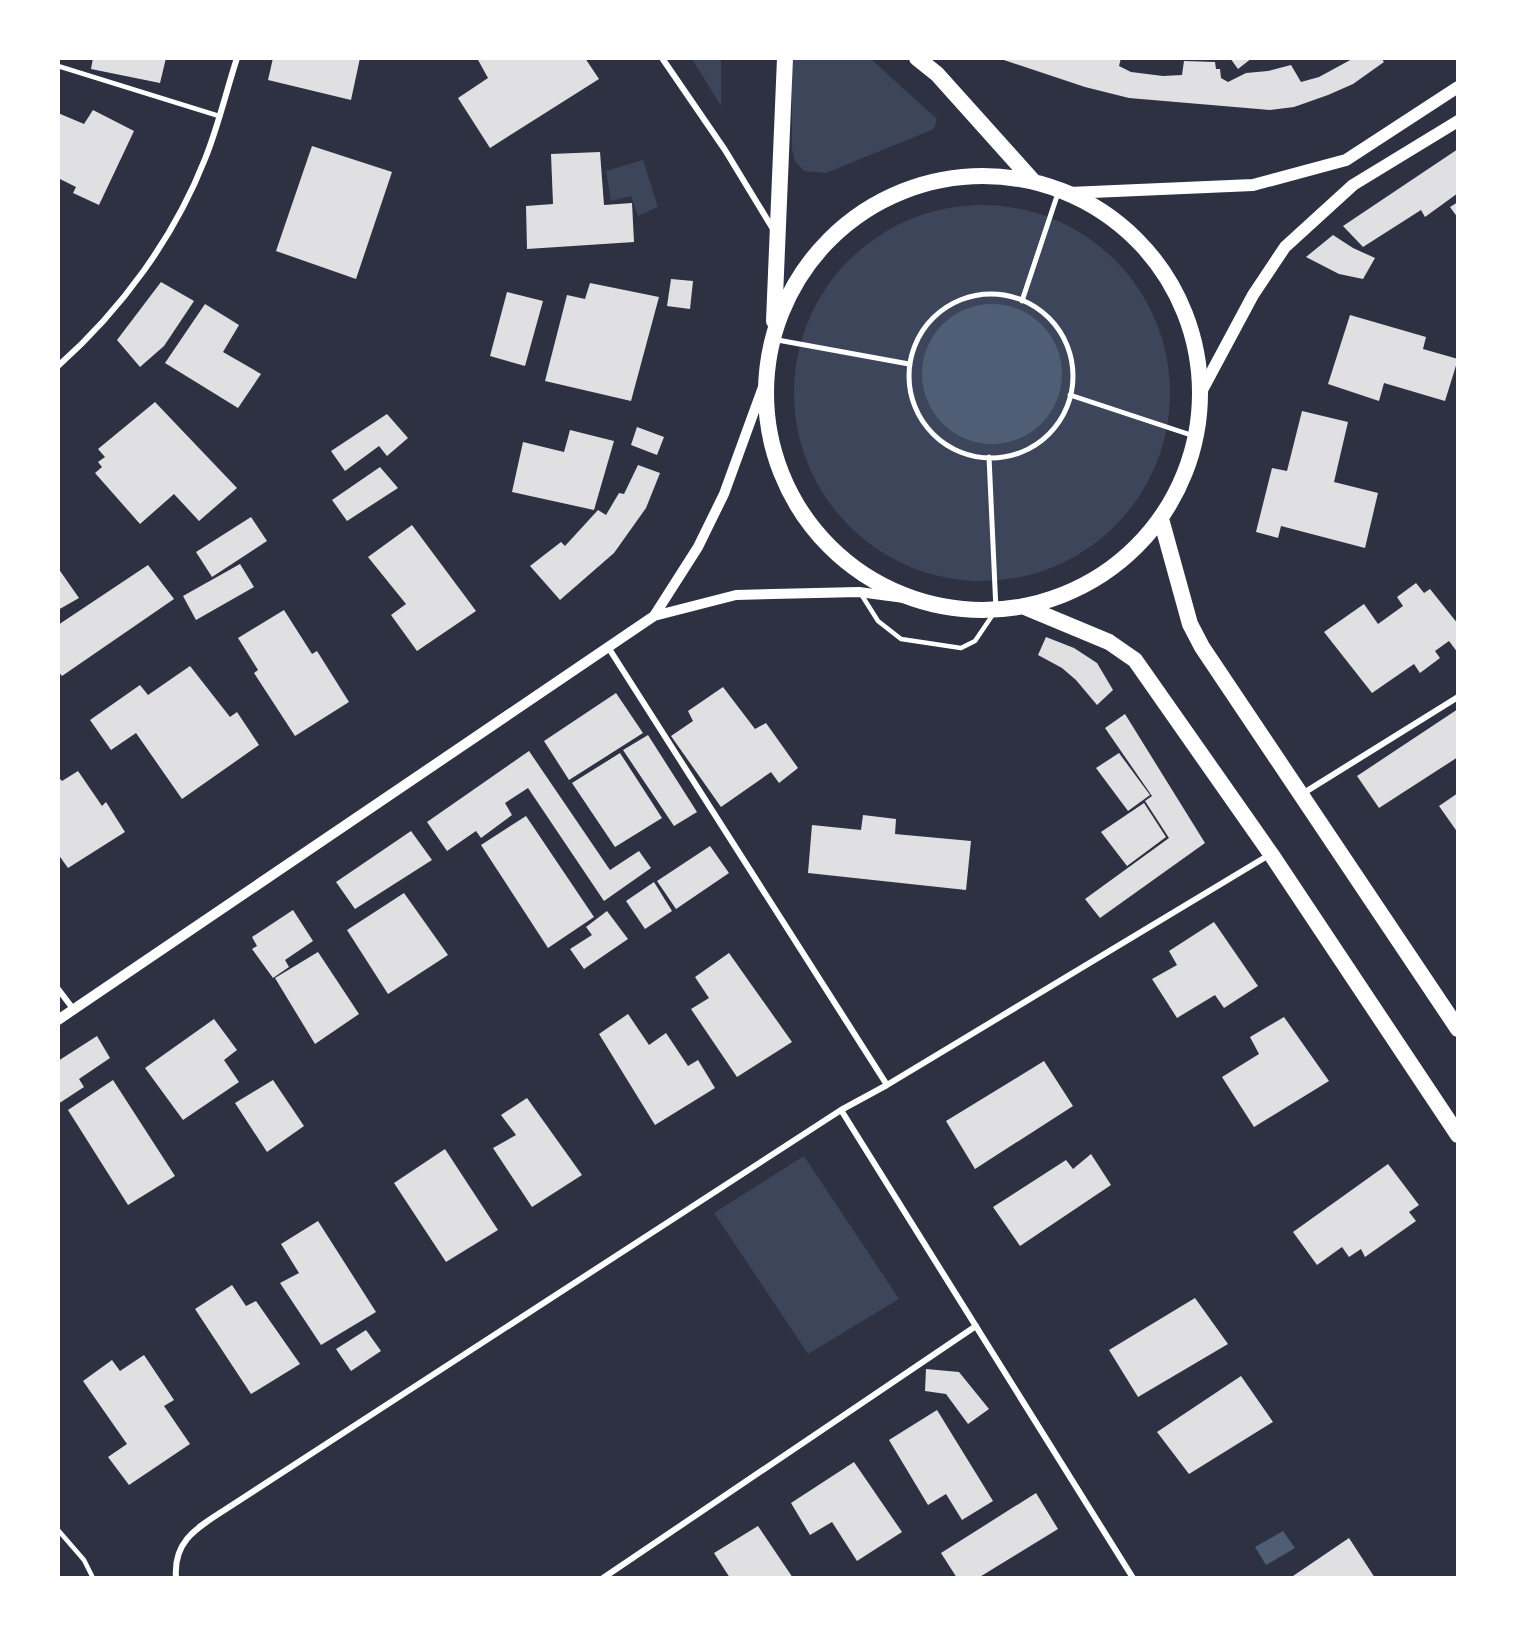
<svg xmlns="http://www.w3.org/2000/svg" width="1516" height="1636" viewBox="0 0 1516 1636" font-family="Poppins,sans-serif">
<rect width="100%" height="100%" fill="#2d3142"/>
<path fill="#3c4559" d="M692,59h29v47z
M792,59h79l66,60 -3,10 -108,44 -22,-2 -9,-10 -3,-11z
M643,160l15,47 -20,9 -7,-20 -20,5 -5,-30z
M794 393a188 188 0 1 1 376 0a188 188 0 1 1-376 0Z
M804,1156l95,143 -91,55 -94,-141z"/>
<path fill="#4f5d75" d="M922 374a70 70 0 1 1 140 0a70 70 0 1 1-140 0Z
M1283,1531l12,17 -29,17 -11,-18z"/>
<path fill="#e0e0e3" d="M93,58h73l-6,25 -69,-14z
M273,58h87l-9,42 -83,-20z
M477,58h108l14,21 -109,69 -32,-50 30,-20z
M998,58h123l-2,8 12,6 32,4 19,-1 2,-14 31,1 1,7h4l1,9 7,4 18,-9 22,-2 23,-6 10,17 18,-5 35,-19h27l3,4 -31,22 -25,11 -34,12 -24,3 -141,-12 -44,-11z
M1230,58h22l-14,11z
M93,110l41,21 -35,74 -26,-12 3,-6 -18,-9v-65l26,11z
M312,146l80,26 -36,107 -80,-28z
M1458,149v44l-33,24 -4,-7 -58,37 -20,-21z
M600,152l4,53 28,-2 2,39 -107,7 -1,-43 27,-2 -2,-50z
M1458,202v16l-8,-11z
M1333,235l20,13 22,10 -12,21 -24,-5 -33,-17z
M671,279l22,2 -3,28 -23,-3z
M161,282l33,19 -30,45 -24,21 -23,-27z
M590,283l69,14 -28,104 -86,-20 22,-86 18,4z
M507,292l36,9 -18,65 -35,-10z
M205,304l34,21 -16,27 38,22 -23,34 -73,-45z
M1350,315l76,22 -3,12 35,10 -13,42 -61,-18 -5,18 -51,-17z
M155,402l82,86 -38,33 -25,-27 -34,30 -45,-51 7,-6 -4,-5 7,-5 -7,-8z
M1302,411l46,11 -14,60 44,11 -13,55 -84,-22 -3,12 -22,-6 16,-64 15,3z
M387,414l21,24 -21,18 -8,-10 -34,25 -14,-20z
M637,427l27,10 -7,18 -26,-10z
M570,430l44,11 -20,69 -82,-18 11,-50 41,10z
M638,465l22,8 -14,35 -32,45 -54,47 -30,-34 31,-24 4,4 33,-36 8,5 13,-22 5,1z
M380,467l18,21 -51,33 -15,-21z
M251,517l16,24 -55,36 -16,-25z
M412,525l64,86 -59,40 -26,-36 15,-11 -38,-47z
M240,564l14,23 -58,33 -13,-24z
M148,565l26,34 -112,77 -4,-5v-46z
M58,568l21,30 -21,12z
M1416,583l8,10 6,-4 28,35v29l-9,-12 -14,10 5,7 -20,15 -6,-9 -42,29 -48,-61 40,-28 14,20 25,-18 -6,-9z
M284,610l28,44 5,-3 32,51 -54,34 -41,-63 4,-3 -20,-32z
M1046,637l28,11 23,15 16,27 -16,15 -21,-25 -14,-12 -24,-13z
M190,666l40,51 7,-5 22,33 -77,54 -46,-66 -25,17 -21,-30 50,-35 8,10z
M723,687l32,42 11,-6 32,45 -19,15 -8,-11 -50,35 -50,-71 22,-15 -5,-10z
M616,693l27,40 -74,47 -25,-39z
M1458,709v48l-79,51 -22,-32z
M1125,714l80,129 -105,75 -15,-19 84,-61 -24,-37 7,-5 -47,-68z
M648,735l49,77 -23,14 -51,-76z
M529,751l81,119 29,-19 12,17 -47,33 -76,-113 -23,15 7,12 -31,23 -5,-7 -29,20 -20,-29z
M620,753l42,65 -47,29 -43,-64z
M1119,753l31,42 -22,16 -32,-43z
M78,771l24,35 4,-4 19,30 -57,36 -10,-14v-77l4,4z
M1458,793v40l-19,-27z
M1144,803l22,34 -39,29 -26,-34z
M863,815l33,4 -1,15 76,7 -5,49 -158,-17 4,-48 49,5z
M526,816l68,101 -46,31 -67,-103z
M411,831l21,29 -77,49 -19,-27z
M710,846l19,27 -53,36 -19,-28z
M654,882l18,29 -27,18 -19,-28z
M404,893l44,62 -60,39 -41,-64z
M293,910l20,31 -28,19 4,7 -16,11 -21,-29 5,-3 -5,-9z
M607,911l21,28 -44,30 -14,-20 22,-14 -6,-8z
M1214,922l44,64 -34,22 -9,-13 -38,23 -25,-39 25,-14 -8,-14z
M318,952l41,62 -44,30 -40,-66z
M729,953l63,89 -55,35 -46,-68 18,-11 -14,-21z
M628,1014l21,31 17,-12 22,33 10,-6 17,28 -60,37 -56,-91z
M1284,1017l45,64 -75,46 -32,-50 37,-23 -9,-17z
M214,1019l23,31 -13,10 15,22 -56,38 -38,-52z
M97,1036l13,22 -31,21 5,8 -26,17v-43z
M1044,1061l29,45 -98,63 -29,-48z
M113,1080l62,96 -47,29 -60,-95z
M273,1080l31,46 -37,26 -32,-49z
M527,1098l55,77 -50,32 -39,-59 23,-13 -15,-20z
M445,1149l53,81 -52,32 -52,-79z
M1091,1154l20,31 -91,61 -27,-39 73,-47 7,9z
M1388,1164l31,41 -10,7 7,9 -51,36 -4,-8 -12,8 -7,-10 -25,18 -24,-33z
M318,1221l58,91 -55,33 -41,-62 19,-10 -18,-29z
M232,1285l14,21 10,-5 44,63 -49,30 -56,-85z
M1195,1298l33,46 -90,53 -29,-47z
M366,1330l15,21 -30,20 -15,-22z
M144,1355l30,45 -10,6 26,38 -61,41 -21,-28 19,-13 -44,-63 29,-21 8,11z
M926,1369l33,3 30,37 -21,15 -22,-30 -21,-3z
M1241,1376l32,46 -84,52 -32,-42z
M937,1410l56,91 -31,19 -16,-26 -18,11 -39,-65z
M854,1462l48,70 -45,29 -25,-39 -22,13 -19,-32z
M1036,1493l22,36 -80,49h-21l-16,-25z
M758,1526l35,52h-63l-16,-25z
M1349,1538l26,40h-85z"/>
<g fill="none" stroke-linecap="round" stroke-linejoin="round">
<path stroke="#fff" stroke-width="4.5" d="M58,66l161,50
M861,594l17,27 23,18 60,9 14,-7 21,-31
M58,1530l26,30 9,18"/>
<path stroke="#fff" stroke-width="5" d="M909 376a82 82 0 1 1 164 0a82 82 0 1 1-164 0Z
M1022,301l37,-111
M772,339l137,25
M1070,395l127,42
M989,457l7,153"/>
<path stroke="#fff" stroke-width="6" d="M662,58l63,92 48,79
M58,366c63,-56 116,-128 147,-207 13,-32 21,-67 32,-101
M608,647l279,438
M1302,794l156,-97
M58,989l16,21
M841,1110l292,468
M176,1578c-3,-37 21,-50 47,-67l618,-401 46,-25 382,-230
M603,1578l373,-252"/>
<path stroke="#fff" stroke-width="10" d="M654,616l44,-69 26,-53 39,-107
M58,1020l596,-404 82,-21 123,-3 53,7"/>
<path stroke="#fff" stroke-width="12" d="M1069,193l184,-8 93,-25 112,-73
M1201,392l52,-97 32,-48 68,-62 105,-64"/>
<path stroke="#fff" stroke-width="16" d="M917,58l20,16 97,108
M766 393a217 217 0 1 1 434 0a217 217 0 1 1-434 0Z
M774,321l11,-263
M1161,519l29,105 12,23 256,382
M1025,607l84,35 26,18 136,194 187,281"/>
</g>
<rect width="1516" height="1636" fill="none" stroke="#ffffff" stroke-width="120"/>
</svg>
